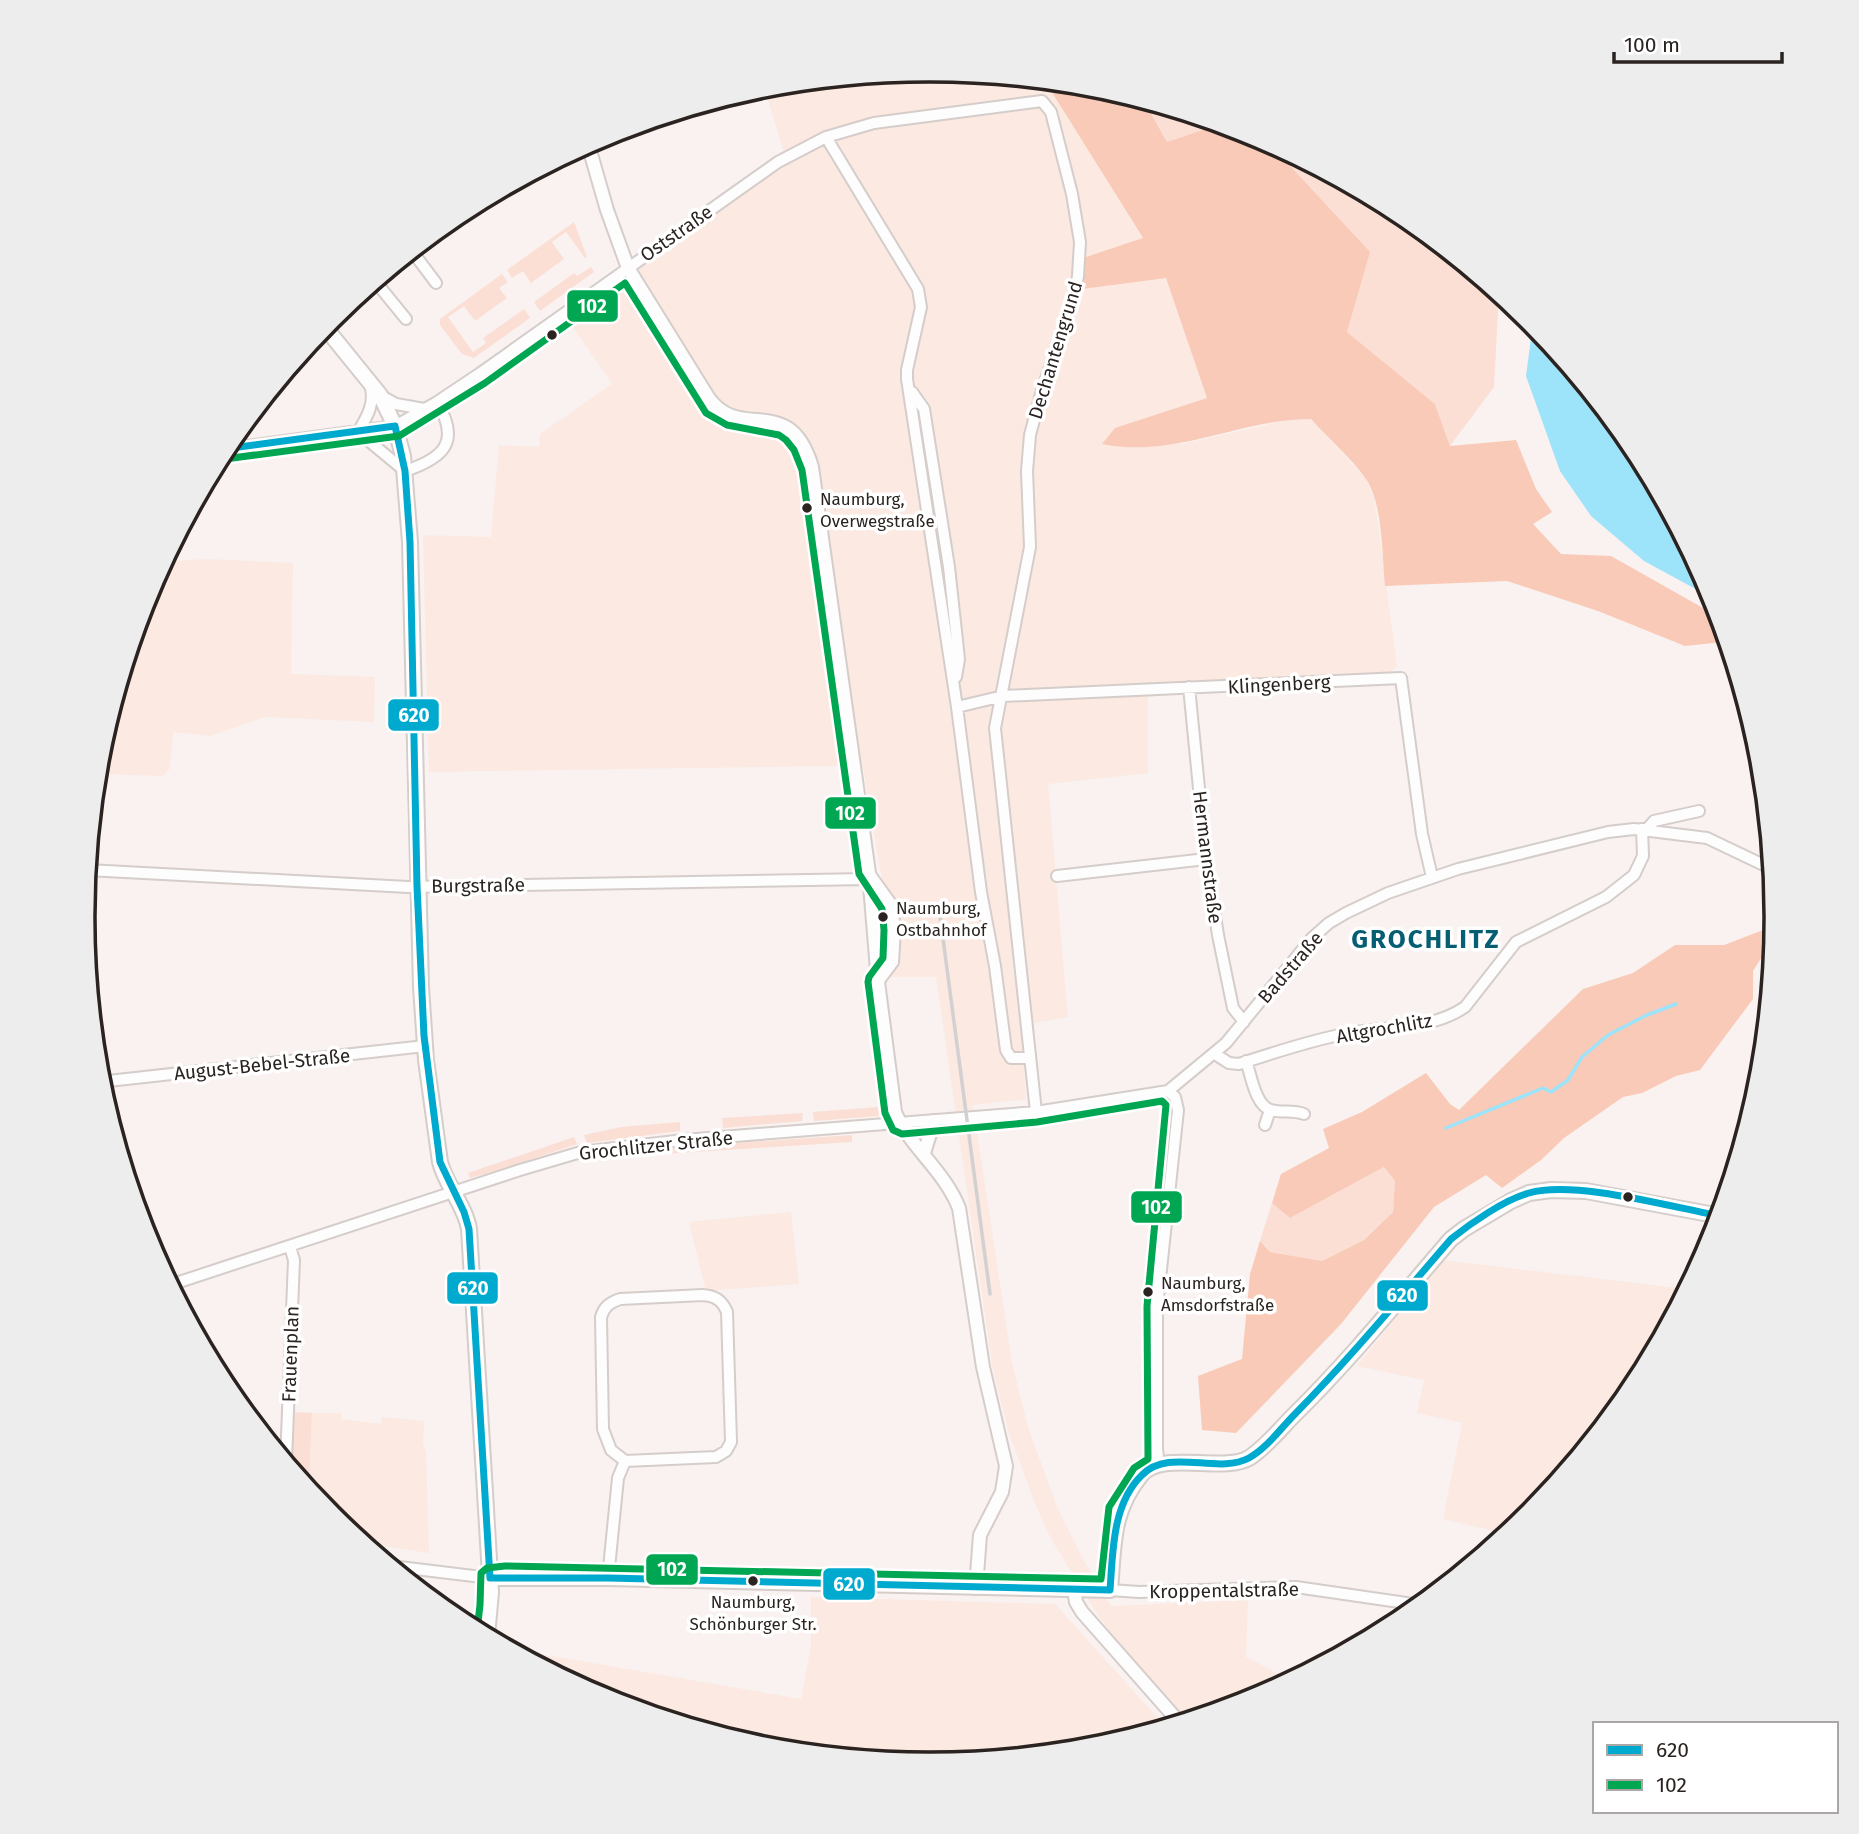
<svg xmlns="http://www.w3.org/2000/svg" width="1859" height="1834" viewBox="0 0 1859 1834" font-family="'Fira Sans',sans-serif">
<rect width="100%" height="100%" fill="#f9f2f0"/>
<path fill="#fbe9e2" d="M930,70l113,11 10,13 90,145 -60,19 83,20 42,120 -93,30 67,16 110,-25h19l56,61 7,18 3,18 20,150 -10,9 -128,3 -70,16 -41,3v76l-100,11 20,233 -47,8 5,74 -53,6 39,258 16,64 29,80 26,52 28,47 137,-6 -2,57 44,23 -37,20 -68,20 -50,-56 -36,-47 -49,-80 -16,-36 -25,-68 -16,-63 -57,-393h-45l-4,-68 -25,-147 -24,4 -409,6 -6,-237 68,2 8,-92 40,2 1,-13 72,-50 -48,-70 221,-158 -21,-70z
M205,559l88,4 -2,111 84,3 -1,45 -109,-5 -55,19 -37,-4 -3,36 -7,8 -66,-2 2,-23 48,-159 18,-32 12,1z
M791,1212l8,72 -93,7 -17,-69z
M1442,1260l244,29 -52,99 -106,128 -22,18 -63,-15 19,-96 -45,-10 7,-33 -67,-14z
M312,1413h29v6l40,5 1,-7 42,4 -1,22 3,10 3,100 -65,-10 -34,-27 -21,-27z
M811,1597l244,7 110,122 -71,22 -165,16 -165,-16 -159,-49 -67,-36 2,-9 261,45 10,-53z"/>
<path fill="#fbdfd5" d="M1144,101l76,23 -53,18z
M1268,142l132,71 99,81 -5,93 -44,59 -15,-42 -88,-72 22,-80z
M574,222l13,35 -2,1 -19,-26 -14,10 12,17 -33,24 -8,-12 -11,7 -5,-8z
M591,267l3,5 -54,39 -6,-9 40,-29 3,3z
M502,274l6,8 -9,6 8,10 -32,23 -11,-15 -16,11 25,35 13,-9 -3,-5 41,-29 6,9 -56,40 -12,-4 -22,-29v-6z
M878,1107l1,9 -65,5 -1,-9z
M803,1113l-1,8 -79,7 -1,-10z
M680,1122v9l-93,12 -3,-8 37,-8z
M852,1135v7l-189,12 -1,-6z
M574,1137l3,7 -81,27 -26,7 -2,-5z
M1384,1167l11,14 -2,31 -29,28 -42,21 -52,-9 -10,-11 12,-38 18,15z
M294,1412l18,1 -3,73h-3l-15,-18z"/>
<path fill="#f9cab7" d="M1043,81l52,5 49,15 23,41 53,-18 34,11 14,7 102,110 -23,80 88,72 15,42 66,-6 20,49 16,23 -19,12 28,30 50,2 108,61 7,22 -3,3 -38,4 -87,-35 -91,-30 -122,5c-3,-30 -2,-82 -19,-107 -14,-20 -38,-41 -55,-60 -71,0 -137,40 -209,25l13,-16 92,-30 -41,-120 -84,11 1,-31 60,-20 -90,-144z
M1776,925l-3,23 -8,4 -12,19v28l-53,71 -24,6 -34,17 -19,4 -59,41 -23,22 -39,28 -16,-13 -52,32 -93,117 -105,109 -34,-3 -4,-54 44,-17 8,-85 10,-33 10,11 52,9 42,-21 29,-28 2,-31 -11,-14 -94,51 -18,-15 9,-29 48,-26 -6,-19 39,-17 64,-39 24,31 9,6 124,-121 50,-16 42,-28h49z"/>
<path fill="#9de3f9" d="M1533,323l101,124 80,152 -70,-38 -53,-45 -31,-45 -34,-95z"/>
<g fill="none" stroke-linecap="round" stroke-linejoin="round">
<path stroke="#9de3f9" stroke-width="3.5" d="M1446,1128l97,-40 8,4 17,-12 14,-23 26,-22 39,-20 29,-11"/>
<g stroke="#d4cdca" stroke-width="14">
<path id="minor" d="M826,137l92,152 3,18 -14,63v9l50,328 24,185 14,74 11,84 5,8h19
M412,251l24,32
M375,281l31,38
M370,385c6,17 -3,32 -12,47l47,39c39,-13 56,-29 32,-69
M912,392l12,17 25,158 10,92 -3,18
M380,395l16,9 28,5
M224,449l171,-23 42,-24 42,-28 299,-212 48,-25 48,-14 168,-22 9,11 21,82 8,48 -2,34 -5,25 -31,89 -12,45 -3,36 3,76 -35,181 41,384
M1189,687l17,172 12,76 15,73 11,14
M957,707l46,-11 398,-18 21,156 10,43
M1647,829l7,-8 45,-10
M87,870l321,17 462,-8
M869,873l23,32 3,25 -2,32 -15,20
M1057,876l149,-17
M1215,1054l14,9 10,1c34,-11 69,-23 105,-30 39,-8 86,-3 121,-27l51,-65 90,-45 28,-22 9,-19 -1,-27
M1246,1061c5,13 9,45 25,49 11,3 22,0 33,4
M99,1082l326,-36
M1265,1125l5,-15
M170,1285l350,-115 61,-18 103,-12 352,-28 132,-21 58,-48 86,-105 17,-15 17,-10 42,-20 70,-24 150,-37 26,-3 73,9 65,31
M703,1295c12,1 19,5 24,17l4,130 -5,9 -10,6 -91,4 -14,-11 -8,-21 -2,-112c3,-10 8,-14 19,-18z
M286,1461l8,-201 -4,-13
M1159,1465l-2,-16v-142l21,-197 -3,-13 -7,-6
M391,1566l99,12
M608,1578l10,-100 7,-17
M1110,1590l29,2 157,-5 124,18"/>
</g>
<g stroke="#d4cdca" stroke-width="16">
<path id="tertiary" d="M588,144l19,66 21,58 80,129c33,47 81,-7 104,70l57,406 9,109 17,130c14,34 49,58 64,96l24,159 23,99 -4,26 -22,43 -4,53
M924,1153l10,-32
M1074,1590l2,12 6,10 97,110"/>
</g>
<g stroke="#d4cdca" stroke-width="18">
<path id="secondary" d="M324,326l56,69 15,31 8,30 7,86 11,445 5,73 14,102c6,24 25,43 29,67l22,363 -4,44
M490,1578h118l502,12c4,-45 1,-78 31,-115 20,-25 82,-2 108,-17 17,-11 32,-30 46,-44 56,-55 105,-116 156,-175l13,-10 47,-28 18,-8 22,-3 35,1 134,25"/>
</g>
<use href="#minor" stroke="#fefdfd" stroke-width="10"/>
<use href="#tertiary" stroke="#fefdfd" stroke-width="12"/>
<use href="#secondary" stroke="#fefdfd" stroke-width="14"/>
<path stroke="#d2d0d0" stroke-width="3.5" d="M940,916l50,378"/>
<g stroke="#fff" stroke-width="12">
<path id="bus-1" d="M395,426l10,45 5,71 7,344 7,150 16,126 24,50 5,17 21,349
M224,449l171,-23
M490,1578h118l502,12c3,-38 2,-86 32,-115 27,-28 75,0 107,-17 18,-10 32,-30 46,-44 55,-56 105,-116 156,-175 20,-16 53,-39 78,-46 46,-13 142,14 191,23"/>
</g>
<g stroke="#fff" stroke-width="12">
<path id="bus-2" d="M225,459l174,-23 86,-53 140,-100 81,130 21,12 52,10 7,5 8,10 8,20 57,404 23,35 2,21 -1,28 -14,19 -1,5 17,131 8,17 9,4 135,-12 125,-21 4,4 -19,201 1,153 -14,9 -25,39 -8,72 -596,-13 -18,2 -6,5 -1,32 -3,26"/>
</g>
<use href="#bus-1" stroke="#00a9ce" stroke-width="7"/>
<use href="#bus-2" stroke="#00a651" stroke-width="7"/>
</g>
<g fill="#2a2320" stroke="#fff" stroke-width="2.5">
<circle cx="552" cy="335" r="6"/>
<circle cx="807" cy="508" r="6"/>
<circle cx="883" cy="917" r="6"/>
<circle cx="1628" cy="1197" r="6"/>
<circle cx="1148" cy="1292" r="6"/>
<circle cx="753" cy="1581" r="6"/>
</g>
<g text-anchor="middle" stroke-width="7" stroke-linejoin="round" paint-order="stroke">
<g font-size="17" fill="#2a2320" stroke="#fff" text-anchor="start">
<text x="820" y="505">Naumburg,<tspan x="820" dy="22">Overwegstraße</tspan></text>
<text x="896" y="914">Naumburg,<tspan x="896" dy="22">Ostbahnhof</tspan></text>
<text x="1161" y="1289">Naumburg,<tspan x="1161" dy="22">Amsdorfstraße</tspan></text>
<text x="753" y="1608" text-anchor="middle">Naumburg,<tspan x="753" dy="22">Schönburger Str.</tspan></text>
</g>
<g font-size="19" fill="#2a2320" stroke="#fff">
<text transform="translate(676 233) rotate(-35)" y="7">Oststraße</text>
<text transform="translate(1055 350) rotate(-73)" y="7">Dechantengrund</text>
<text transform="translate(1279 684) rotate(-3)" y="7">Klingenberg</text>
<text transform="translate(1208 857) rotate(83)" y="7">Hermannstraße</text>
<text transform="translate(478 885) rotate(-1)" y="7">Burgstraße</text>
<text transform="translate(1290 967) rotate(-49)" y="7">Badstraße</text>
<text transform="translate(1384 1028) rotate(-10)" y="7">Altgrochlitz</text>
<text transform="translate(262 1064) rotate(-6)" y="7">August-Bebel-Straße</text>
<text transform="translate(656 1145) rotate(-6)" y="7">Grochlitzer Straße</text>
<text transform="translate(290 1354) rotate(-88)" y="7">Frauenplan</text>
<text transform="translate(1224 1590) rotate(-1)" y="7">Kroppentalstraße</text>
</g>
<g font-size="26" font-weight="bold" letter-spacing="2" fill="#065e73" stroke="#fff">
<text x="1426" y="948">GROCHLITZ</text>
</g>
</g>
<path d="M0 0H1859V1834H0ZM929 82H930A834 834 0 0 1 1764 916V918A834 834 0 0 1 930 1752H929A834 834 0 0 1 95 918V916A834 834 0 0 1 929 82Z" fill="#eeeded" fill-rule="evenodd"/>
<path fill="none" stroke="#2a2320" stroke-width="3.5" d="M929 82H930A834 834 0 0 1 1764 916V918A834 834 0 0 1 930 1752H929A834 834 0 0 1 95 918V916A834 834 0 0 1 929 82Z"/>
<g stroke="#fff" stroke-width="2.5">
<rect x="566" y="289" width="53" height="34" rx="7" fill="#00a651"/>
<rect x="387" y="698" width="53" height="34" rx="7" fill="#00a9ce"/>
<rect x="824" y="796" width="53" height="34" rx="7" fill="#00a651"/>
<rect x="1130" y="1190" width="53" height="34" rx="7" fill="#00a651"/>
<rect x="446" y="1271" width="53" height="34" rx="7" fill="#00a9ce"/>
<rect x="1376" y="1279" width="53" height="33" rx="7" fill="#00a9ce"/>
<rect x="645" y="1553" width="54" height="33" rx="7" fill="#00a651"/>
<rect x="822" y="1567" width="54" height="34" rx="7" fill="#00a9ce"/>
</g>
<g font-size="19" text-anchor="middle" font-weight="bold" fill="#fff">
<text x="592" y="313">102</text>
<text x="414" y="722">620</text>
<text x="850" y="820">102</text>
<text x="1156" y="1214">102</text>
<text x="473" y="1295">620</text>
<text x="1402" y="1302">620</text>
<text x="672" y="1576">102</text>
<text x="849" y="1591">620</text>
</g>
<rect x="1593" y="1722" width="245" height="91" fill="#ffffff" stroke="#aaa7a6" stroke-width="2"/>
<rect x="1607" y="1745" width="35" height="10" fill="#00a9ce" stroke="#aaa7a6" stroke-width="2"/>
<text x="1656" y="1757" font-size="21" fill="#2a2320">620</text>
<rect x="1607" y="1780" width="35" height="10" fill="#00a651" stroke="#aaa7a6" stroke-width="2"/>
<text x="1656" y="1792" font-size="21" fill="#2a2320">102</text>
<path d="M1614 52v10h168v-10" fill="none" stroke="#2a2320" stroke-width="3.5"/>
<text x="1624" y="52" font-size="21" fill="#2a2320" stroke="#ffffff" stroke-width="5" paint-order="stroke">100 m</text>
</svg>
